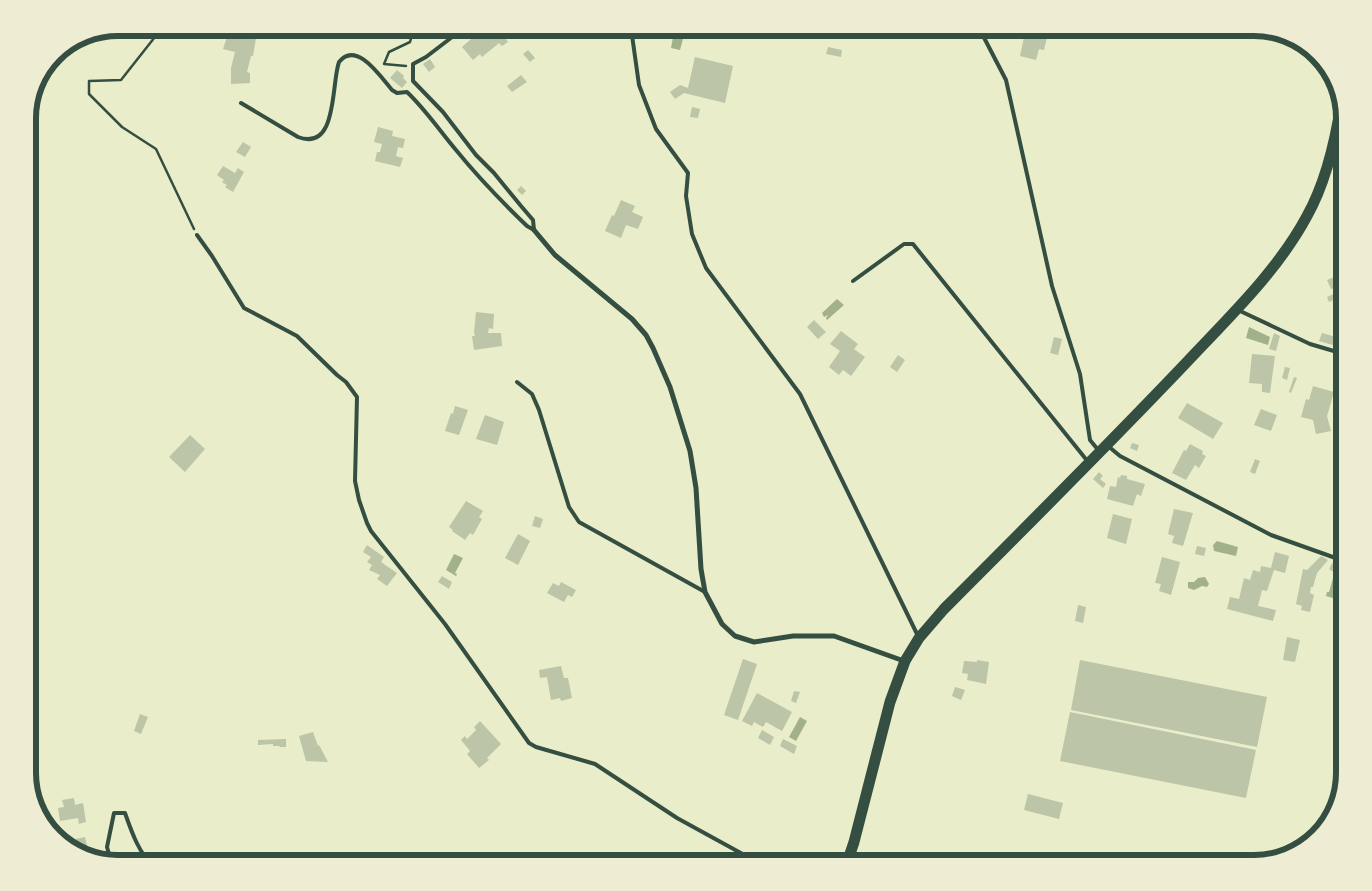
<svg xmlns="http://www.w3.org/2000/svg" width="1372" height="891" viewBox="0 0 1372 891" font-family="Quicksand,sans-serif">
<rect width="100%" height="100%" fill="#e9edc9"/>
<path fill="#a3b18a" d="M674,28h12l-6,22 -9,-2 3,-16 -1,-1z
M837,299l7,6 -17,15 -1,-2 2,-3 -4,2 -2,-4z
M1249,327l21,10 -2,8 -22,-7z
M1217,541l21,6 -2,9 -22,-5 -1,-6z
M454,554l9,4 -8,15 2,1 -1,2 -10,-6z
M1205,577l4,7 -2,3 -5,-1 -8,4 -6,-2v-6h6l4,-4z
M1333,578l8,3 -5,18 -10,-3 1,-4h2z
M800,717l7,4 -11,20 -7,-4z"/>
<path fill="#bcc5a7" d="M230,28l32,1 -3,10 -3,-1 -3,18h-2l-4,16 3,1v10l-19,1v-16l4,-16 -12,-3z
M479,28h31l-8,6 6,8 -6,4 -3,-3 -17,14 -2,-3 -7,6 -11,-13 17,-15z
M1026,28l22,5 -4,17 -5,-1 -3,11 -16,-4z
M828,47l14,3 -1,7 -15,-3z
M528,50l7,8 -5,4 -7,-8z
M695,57l38,9 -8,37 -41,-10 -9,6 -5,-7 10,-7 8,3z
M430,59l5,8 -6,5 -6,-8z
M397,70l7,6 -1,2 4,4 -5,6 -12,-10z
M521,75l6,7 -15,10 -5,-6z
M692,107l8,2 -2,9 -8,-1z
M378,127l15,4 -1,5 13,3 -2,9 -5,-1 -2,9 7,2 -3,9 -25,-6 2,-9h3l2,-8 -8,-2z
M243,142l8,5 -6,10 -9,-5z
M223,166l12,7 3,-5 6,4 -11,20 -8,-5 2,-2 -5,-3 2,-2 -7,-5z
M521,186l5,5 -4,4 -5,-5z
M621,200l14,6 -3,6 11,5 -5,12 -12,-4 -5,13 -16,-7 7,-16 2,1z
M1344,273v40l-2,1 -4,-16 -9,4 -2,-5 9,-4 -2,-5 -3,1 -4,-9z
M476,312l18,2 -1,15 -4,-1 -1,5h13l1,13 -28,4 -2,-14h3l-1,-4z
M814,320l12,12 -8,7 -11,-12z
M841,331l17,13 -4,5 11,8 -14,19 -8,-6 -4,5 -10,-8 11,-16 -10,-7z
M1274,333l6,3 -4,15 -7,-2z
M1322,333l21,6v9l-24,-7z
M1054,337l8,2 -4,16 -8,-2z
M1252,354l23,2 -5,37 -8,-1v-8l-13,-1z
M898,355l7,5 -8,12 -7,-5z
M1285,367l5,1 -3,12 -5,-2z
M1294,377l3,1 -6,15 -2,-1z
M1313,386l21,6 -7,24 4,15 -15,3 -3,-14 -12,-3 5,-18 3,1z
M1187,403l36,20 -10,16 -35,-21z
M455,406l13,4 -9,25 -14,-4 6,-18 2,1z
M1261,409l16,6 -6,16 -17,-6z
M485,415l19,7 -7,23 -21,-6z
M190,435l15,14 -20,23 -16,-15z
M1132,443l7,2 -2,6 -7,-3z
M1190,444l13,7 -1,3 4,2 -7,12 -4,-3 -9,15 -14,-7 12,-23 2,1z
M1255,459l5,2 -5,13 -5,-2z
M1099,472l4,4 -3,3 6,5 -3,4 -10,-9z
M1121,475l6,1v3l18,5 -4,12 -4,-2 -4,12 -26,-7 3,-13 6,1 2,-10 2,1z
M466,501l17,10 -4,6 3,2 -9,16 -3,-2 -5,7 -13,-9 1,-1 -4,-3z
M1174,509l19,4 -10,33 -11,-3 2,-7 -6,-2z
M1113,514l19,5 -6,25 -19,-6z
M535,516l8,3 -3,9 -8,-2z
M518,534l12,7 -12,24 -13,-7z
M367,545l17,12 -3,5 16,11 -10,13 -10,-7 3,-4 -11,-5 3,-5 -5,-3 4,-5 -8,-5z
M1197,546l9,2 -2,8 -9,-2z
M1275,552l14,4 -4,17 -11,-3 -7,21 -5,-1 -4,16 18,4 -3,11 -46,-12 3,-12 9,2 5,-21 6,2 3,-10 7,2 1,-6 10,2z
M1321,556l7,4 -11,13 -4,14h-2l-1,6 4,2 -4,17 -9,-2 1,-4 -6,-2 7,-35 4,1z
M1162,557l18,5 -9,33 -12,-4 2,-7 -6,-1z
M1332,563l12,8v8l-15,-10z
M442,576l10,6 -3,7 -11,-7z
M561,582l15,8 -4,7 -4,-2 -4,7 -17,-9 6,-10 6,3z
M1078,605l8,2 -3,16 -8,-2z
M1287,637l13,3 -5,22 -12,-2z
M743,659l14,5 -19,56 -14,-5z
M977,660l12,2 -3,22 -19,-4 1,-6 -6,-1 2,-12 13,1z
M1080,660l187,37 -10,50 -186,-37z
M561,666l3,12h4l4,20 -11,3 -1,-3 -9,2 -4,-23 -7,1 -1,-8z
M955,687l10,3 -4,10 -9,-4z
M794,691l6,1 -4,11 -5,-2z
M757,693l35,19 -10,19 -16,-9 -3,5 -9,-5 -2,4 -10,-5z
M1070,712l186,38 -10,48 -186,-37z
M140,714l8,3 -7,17 -7,-3z
M480,721l21,23 -14,14 2,2 -10,8 -12,-14 3,-3 -9,-11 4,-4 2,3 9,-9 -2,-3z
M762,730l12,7 -4,8 -12,-7z
M313,732l5,14 1,-1 9,17 -22,-1 -7,-25z
M286,739v8h-7l1,-1h-7v-2l-15,1v-5z
M783,739l14,7 -3,8 -14,-8z
M1028,794l35,9 -4,16 -35,-9z
M74,798l1,7 8,-2 3,19 -7,2 -1,-6 -18,3 -2,-13 6,-1 -2,-7z
M85,837l4,18 -21,-7 -2,-7z"/>
<g fill="none" stroke-linecap="round" stroke-linejoin="round">
<path stroke="#344e41" stroke-width="2.5" d="M162,28l-41,52 -32,1v13l33,33 34,22 38,80
M406,66l-22,-2 5,-12 21,-10 4,-14"/>
<path stroke="#344e41" stroke-width="4" d="M631,28l8,57 17,44 32,44 -2,23 6,38 14,34 94,126 118,242
M979,28l27,52 46,206 28,88 10,66 9,11
M460,31l-34,26 -13,7v17l30,31 33,43 18,18 27,33 12,14 1,10
M241,103l57,34c40,15 33,-53 41,-75 17,-22 41,14 53,28l5,3 10,-1c18,17 33,39 49,58 22,27 46,52 71,76l7,4
M197,235l15,21 32,52 53,28 40,39 9,7 11,15 -2,84 4,19 8,23 4,8 74,93 84,119 7,4 59,17 82,54 82,45
M853,281l51,-37h9l176,219
M1238,310l72,34 34,10
M517,382l15,12 7,16 30,97 10,15 126,70
M1108,446l12,10 151,79 73,26
M111,861l-4,-14 7,-34h11c5,14 14,42 27,50"/>
<path stroke="#344e41" stroke-width="5" d="M534,230l21,25 77,64 14,16 7,13 17,39 20,64 6,37 5,81 4,23 17,32 13,12 19,6 39,-6h41l70,25"/>
<path stroke="#344e41" stroke-width="11" d="M847,863l7,-21 36,-140 15,-41 14,-23 25,-29c81,-81 162,-162 241,-245 43,-46 92,-92 122,-148 19,-34 28,-73 34,-112"/>
</g>
<path d="M0 0H1372V891H0ZM118 36H1254A82 82 0 0 1 1336 118V773A82 82 0 0 1 1254 855H118A82 82 0 0 1 36 773V118A82 82 0 0 1 118 36Z" fill="#eeecd3" fill-rule="evenodd"/>
<path fill="none" stroke="#344e41" stroke-width="6" d="M118 36H1254A82 82 0 0 1 1336 118V773A82 82 0 0 1 1254 855H118A82 82 0 0 1 36 773V118A82 82 0 0 1 118 36Z"/>
</svg>
